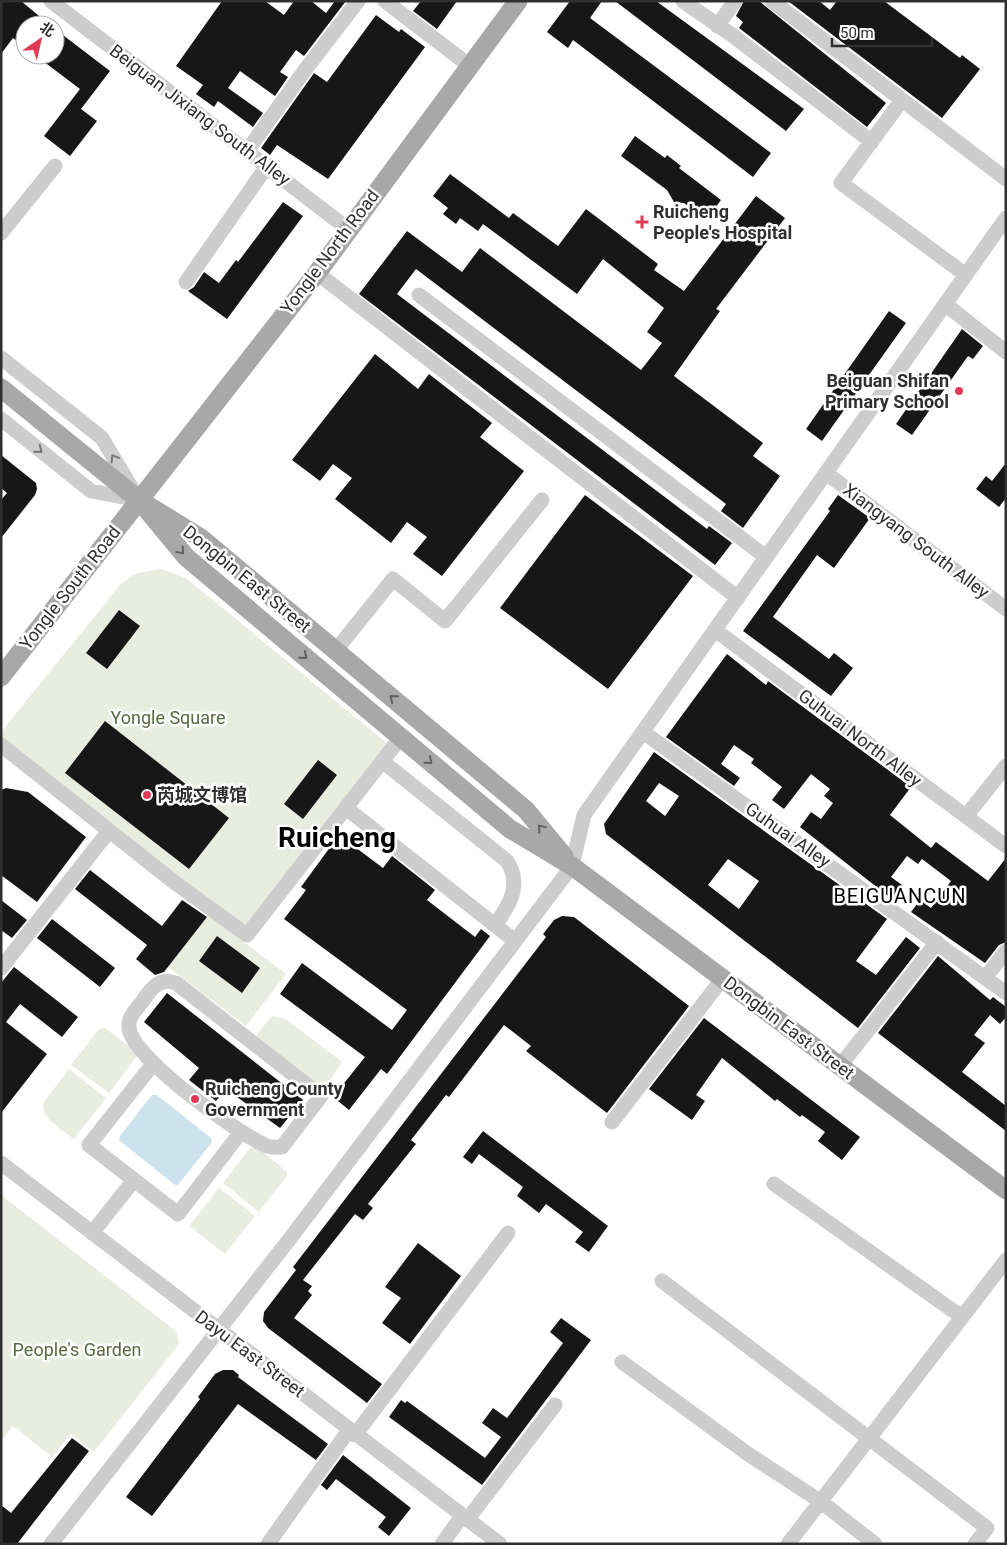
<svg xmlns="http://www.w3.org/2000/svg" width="1007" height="1545" viewBox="0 0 1007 1545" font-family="Roboto,'Noto Sans SC',sans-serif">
<rect width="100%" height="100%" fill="#fff"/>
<path fill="#e8eddf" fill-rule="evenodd" d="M161,569l25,9 202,166 -142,185 -245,-189v-8l119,-147 14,-11z
M208,915l78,59 -40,52 -78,-59zM217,936l43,32 -18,25 -43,-32z
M272,1016l14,3 56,43 -17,25h-5l-63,-49v-4z
M105,1028l30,23 2,5 -28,37 -38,-28 28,-36z
M69,1069l37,29 -32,41c-11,-9 -35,-20 -30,-37z
M254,1147h3l30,25v4l-28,36 -36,-29 27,-35z
M219,1188l36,28 -30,38 -36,-28z
M1,1195l176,137 2,12 -85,108 -23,-18 -19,23 -39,-31 -12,15z"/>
<path fill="#cce2ec" d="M152,1095h5l54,43 1,4 -34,43h-3l-56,-45 1,-4z"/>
<path fill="#171717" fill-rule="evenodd" d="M1,1h20l29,24h-25v22l-12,-9 -12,16z
M222,1h43l19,14 10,-14h17l15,12 9,-12h11l-42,55 -8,-6 -16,22 8,5 -13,19 -35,-25 -12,17 35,25 -10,14 -35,-26 -4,6 -18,-13 7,-9 -27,-19z
M421,1h36l-20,28 -24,-18z
M570,1h32l-12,17 181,135 -18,24 -180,-137 -5,8 -21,-16z
M615,1h41l148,108 -18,22z
M744,1h15l127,102 -19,24 -128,-99 4,-6 -7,-6z
M788,1h31l11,9 7,-9h47l76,57 2,-3 18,14 -38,49z
M376,15l23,17 2,-3 24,18 -97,132 -51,-34 -7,10 -9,-7 53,-75 13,9z
M55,29l55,42 -29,38 16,12 -27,35 -26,-20 36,-47 -45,-34h20z
M635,136l30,22 2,-3 14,11 -2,2 42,32 -14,19 -23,-16 -10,-1 -7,-12 -46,-34z
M450,174l59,44 4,-5 45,33 28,-37 72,55 -4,6 30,21 72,-95 29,22 -69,91 4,2 -46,65 89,67 -10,13 27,20 -37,52 -22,-17 5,-7 -310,-235 -19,25 310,235 2,-3 23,17 -17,22 -356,-271 48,-63 55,41 18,-24 161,122 21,-27 -15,-11 17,-24 -61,-49 -26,35 -94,-70 -5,7 -18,-13 -4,6 -13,-10 5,-6 -15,-12z
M283,202l20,14 -76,103 -39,-28 6,-4 10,-15 15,11 17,-23 2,2z
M889,311l17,12 -84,118 -16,-12z
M962,329l21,17 -10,13 -5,-3 -56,79 -16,-11z
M375,354l43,35 11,-15 63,49 -12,14 44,34 -82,105 -29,-22 14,-17 -20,-15 -16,21 -56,-44 17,-21 -19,-14 -13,17 -28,-21z
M1,455l35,28 1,6 -2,6 -34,43v-38l6,-7 -6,-5z
M1006,463v35l-7,9 -23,-18 10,-13 6,5z
M585,495l108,81 -85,113 -108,-81z
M838,495l32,23 -36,50 -17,-13 -44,62 56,42 5,-6 19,15 -22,28 -88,-65 87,-120 -2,-2z
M119,610l21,16 -33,43 -21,-16z
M727,654l39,31 2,-4 143,106 -21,28 41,33 5,-6 52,39 18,-23v84l-7,3 -14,18 -74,-51 9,-12 11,8 20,-27 -29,-22 -4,5 -11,-8 -16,21 11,8 -10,14 -92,-72 11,-15 10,7 12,-16 -9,-7 6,-7 -19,-15 -27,35 -12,-9 10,-13 -31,-24 3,-4 -20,-14 -13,19 19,14 -6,8 -68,-49z
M105,721l124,97 -40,51 -124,-96z
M654,752l233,167 -31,42 20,14 30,-38 14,11 -62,80 -252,-194 -2,-10zM659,783l20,13 -14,20 -19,-15zM728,859l31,22 -20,28 -31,-24z
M318,760l19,15 -34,44 -19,-15z
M6,788l22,4 58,45 -49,65 -36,-27v-85z
M339,835l44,33 9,-12 43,34 -8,10 48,37 6,-8 9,7 -103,138 -6,-5 -32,41 -16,-13 32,-40 -85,-63 22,-31 90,67 15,-20 -123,-91 22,-29 -5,-3z
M90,870l72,56 20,-26 25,17 -43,55 -9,3 -19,-16 11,-14 -72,-56z
M1,900l26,20 -15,18 -11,-8z
M562,916l12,1 115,89 -82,107 -81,-62 5,-5 -27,-21 -55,72 -3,-2 -35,45 5,4 -48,60 5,4 -10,12 -8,-6 -52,66 9,6 -4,5 4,4 -18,23 88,66 -15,19 -99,-75 -5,-7 1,-9 32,-42 -3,-3 253,-330 -3,-3 11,-14z
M52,919l63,49 -15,19 -63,-49z
M217,936l43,32 -18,25 -43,-32z
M938,956l52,44 3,-3 13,10v10l-6,7 -10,-9 -16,20 11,8 -23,29 44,34v25l-128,-98z
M14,967l64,50 -16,20 -42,-33 -14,18 41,32 -46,59v-130z
M167,993l136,107 -23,28 -54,-39 -10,12 -27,-21 10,-12 -55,-46z
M704,1018l156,119 -18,23 -24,-19 7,-9 -23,-17 -2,2 -23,-18 -2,2 -53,-43 -26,37 9,6 -13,19 -43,-31z
M483,1131l125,95 -19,26 -14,-10 8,-10 -37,-28 -7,9 -22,-17 6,-9 -44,-33 -7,10 -9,-7z
M418,1243l43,33 -51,68 -28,-21 19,-25 -16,-11z
M561,1318l30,22 -109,145 -93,-68 12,-17 4,3 2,-2 78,57 16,-21 -19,-14 11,-15 14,10 56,-75 -13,-11z
M223,1370h10l6,5 -1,2 90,67 -12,16 -78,-56 -86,112 -26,-19 74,-98 -2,-2 17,-23z
M72,1438l17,13 -72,93h-16v-39l10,8z
M343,1455l68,53 -22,28 -11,-9 8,-10 -50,-38 -9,11 -6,-5z"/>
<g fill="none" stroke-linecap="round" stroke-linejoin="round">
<path stroke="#cdcdcd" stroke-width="15" d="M51,1l297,228
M385,1l85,65
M683,1l49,34 140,107
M772,1l234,178
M717,26l18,-25
M902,100l-61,83 125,92
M247,151l58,-81 53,-69
M1,233l54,-67
M317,273l421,325
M186,282l81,-116
M419,295l347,262
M945,304l61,48
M1,358l101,80 32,54
M1,419l90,72 48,9
M826,473l180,136
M715,630l291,216
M336,650l57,-71 52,42 97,-121
M643,732l363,261
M1,745l173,137 73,53 154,-198
M382,761l125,100c15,23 3,44 -12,64
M346,808l169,133
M966,816l40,-50
M1,968l108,-137
M985,978l21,-27
M167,981l9,2 145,113 -39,51c-5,0 -10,1 -15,-1 -30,-13 -128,-84 -137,-114 -4,-13 4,-20 12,-30 7,-10 12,-19 25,-21z
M153,1064l-64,81 89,69 63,-82
M840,1066l97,-124
M612,1122l111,-144
M1,1163l499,381
M774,1184l188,133
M92,1233l42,-53
M662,1281l325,247 -12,16
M622,1362l126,92 72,47 55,43
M355,1435l153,-202
M467,1520l88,-115
M51,1544l241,-308 280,-370 12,-51 422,-597
M268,1544l81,-114
M442,1544l20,-28
M788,1544l218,-284"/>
<path stroke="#a8a8a8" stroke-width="19" d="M1,388l138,112 62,38 325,272 38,46
M139,500l47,57 324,272 62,37 434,324
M1,677l316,-404 201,-272"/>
</g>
<defs><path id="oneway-chevron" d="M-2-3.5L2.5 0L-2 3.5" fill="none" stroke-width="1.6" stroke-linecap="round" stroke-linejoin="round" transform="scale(1.25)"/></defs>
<g stroke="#777">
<use href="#oneway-chevron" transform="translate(39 450) rotate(39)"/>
<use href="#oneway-chevron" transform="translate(114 458) rotate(-121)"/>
</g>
<g stroke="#606060">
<use href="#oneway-chevron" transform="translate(181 551) rotate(50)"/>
<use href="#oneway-chevron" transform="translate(304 656) rotate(40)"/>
<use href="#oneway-chevron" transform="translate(393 698) rotate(-140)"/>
<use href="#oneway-chevron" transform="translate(429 761) rotate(40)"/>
<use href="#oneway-chevron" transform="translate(541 828) rotate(-130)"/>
</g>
<g fill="#e03a55" stroke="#fff" stroke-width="2">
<path d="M639.5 214.5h5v5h5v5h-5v5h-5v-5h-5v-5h5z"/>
<circle cx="959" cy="391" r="5"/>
<circle cx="147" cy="795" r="5"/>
<circle cx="195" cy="1099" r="5"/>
</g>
<g text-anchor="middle" stroke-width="5" stroke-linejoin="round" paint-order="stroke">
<g font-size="18" fill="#303030" stroke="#fff">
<text transform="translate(200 115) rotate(37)" y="6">Beiguan Jixiang South Alley</text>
<text transform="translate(330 252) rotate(-53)" y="6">Yongle North Road</text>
<text transform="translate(916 541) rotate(37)" y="6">Xiangyang South Alley</text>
<text transform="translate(247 579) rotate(39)" y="6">Dongbin East Street</text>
<text transform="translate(70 588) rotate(-52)" y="6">Yongle South Road</text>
<text transform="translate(860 738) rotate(37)" y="6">Guhuai North Alley</text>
<text transform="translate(788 835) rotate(35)" y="6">Guhuai Alley</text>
<text transform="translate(789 1028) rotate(37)" y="6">Dongbin East Street</text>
<text transform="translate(250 1354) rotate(37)" y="6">Dayu East Street</text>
</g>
<g font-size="18" font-weight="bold" fill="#303030" stroke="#fff" text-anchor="start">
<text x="653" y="218">Ruicheng<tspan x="653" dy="21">People's Hospital</tspan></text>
<text x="949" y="387" text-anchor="end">Beiguan Shifan<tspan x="949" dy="21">Primary School</tspan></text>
<text x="157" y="801">芮城文博馆</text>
<text x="205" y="1095">Ruicheng County<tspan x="205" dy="21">Government</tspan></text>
</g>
<g font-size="18" fill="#576b3f" stroke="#fff">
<text x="168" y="724">Yongle Square</text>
<text x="77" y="1356">People's Garden</text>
</g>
<g font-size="20" letter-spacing="1" fill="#000" stroke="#fff">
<text x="900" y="903">BEIGUANCUN</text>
</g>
<g font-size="28" font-weight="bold" fill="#000" stroke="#fff">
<text x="337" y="847">Ruicheng</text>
</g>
</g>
<rect width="1007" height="1545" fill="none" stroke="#303030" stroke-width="5"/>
<g transform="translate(40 40) rotate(34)"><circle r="24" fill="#ffffff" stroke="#acacac"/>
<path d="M0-4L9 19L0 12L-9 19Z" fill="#e03a55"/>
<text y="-8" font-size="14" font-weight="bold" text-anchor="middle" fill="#303030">北</text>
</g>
<path d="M832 38v8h100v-8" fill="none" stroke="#303030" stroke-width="2.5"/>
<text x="840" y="38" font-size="15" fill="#303030" stroke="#ffffff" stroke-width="4" paint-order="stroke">50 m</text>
</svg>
